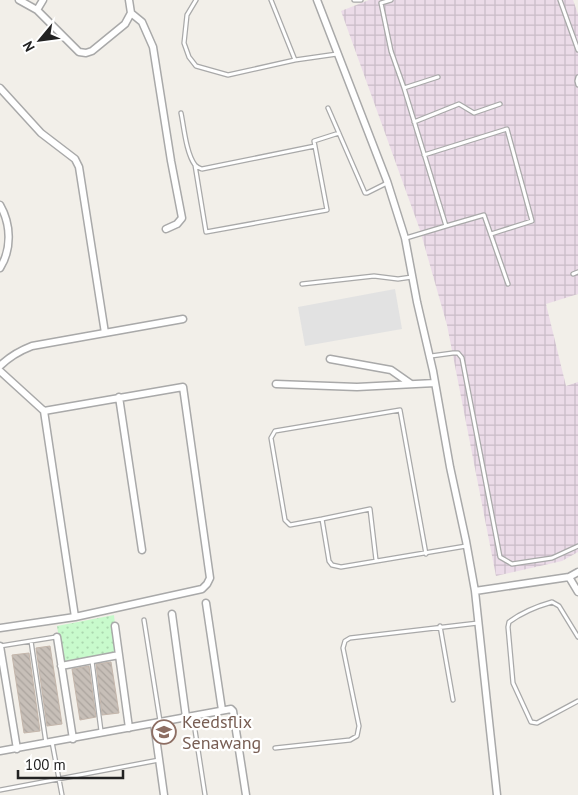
<svg xmlns="http://www.w3.org/2000/svg" width="578" height="795" viewBox="0 0 578 795" font-family="'PT Sans',sans-serif">
<defs>
<pattern id="industrial-grid" width="8" height="8" patternUnits="userSpaceOnUse" patternTransform="scale(1.25)"><rect width="8" height="8" fill="#ebdbe8"/><path d="M0 4h8M4 0v8" fill="none" stroke="#c9bcc7"/></pattern>
<pattern id="park-dots" width="8" height="8" patternUnits="userSpaceOnUse" patternTransform="scale(1.25)"><rect width="8" height="8" fill="#c8facc"/><path d="M2 2h.1M6 6h.1" fill="none" stroke="#acd6af" stroke-width="1.8" stroke-linecap="round"/></pattern>
<pattern id="building-back-hatch" width="6" height="6" patternUnits="userSpaceOnUse" patternTransform="scale(1.25)"><rect width="6" height="6" fill="#c7bfb8"/><path d="M-1 5l2 2M0 0l6 6M5-1l2 2" fill="none" stroke="#aba49e"/></pattern>
</defs>
<rect width="100%" height="100%" fill="#f2efe9"/>
<path fill="url(#industrial-grid)" d="M369,0h204l5,14v280l-32,10 20,82 12,-4v170l-16,9 -66,15 -49,-251 -27,-95 -79,-219z"/>
<path fill="url(#park-dots)" d="M114,615l4,39 -55,10 -6,-38z"/>
<path fill="#e2e2e2" d="M395,289l7,40 -97,17 -7,-39z"/>
<path fill="url(#building-back-hatch)" stroke="#c4b6ab" d="M50,646l12,78 -15,2 -11,-78z
M29,653l11,78 -16,2 -12,-78z
M111,662l8,51 -17,2 -6,-51z
M89,666l7,51 -16,3 -8,-51z"/>
<g fill="none" stroke-linecap="round" stroke-linejoin="round">
<g stroke="#a9a9a9" stroke-width="5.5">
<path id="service" d="M196,0l-9,15 -3,28 5,14 7,9 32,9 67,-15
M271,0l24,60 42,-6
M354,0h7
M391,0l-10,3 10,48 13,37 42,138 -40,12
M560,0l18,50
M578,77l-1,4 1,4
M404,88l34,-11
M328,108l37,85h2l20,-10
M181,113c3,14 5,40 14,52 3,3 4,3 7,4l113,-23
M414,122l45,-18 15,9 26,-9
M424,155l83,-26 25,92 -41,13
M195,165l11,67 121,-22 -13,-69 25,-8
M446,226l38,-11 24,69
M573,274l5,-2
M302,284l72,-8 24,3 14,-2
M431,356l22,-3h5l4,5 38,199 12,7 40,-6 26,-12
M322,519l48,-10 6,51
M426,554l-26,-144 -125,21 -4,7 14,82 5,5 32,-6 7,42 3,4 9,2 125,-21
M144,620l16,101
M440,626l13,74
M578,637l-19,-31 -7,-4c-14,4 -31,11 -43,20l-1,5 5,56 18,39 6,1 41,-22
M31,641l15,102
M0,646l56,-9
M92,661l9,70
M193,717l12,78
M52,742l10,53
M275,748l75,-8 7,-4 2,-10 -16,-78 2,-7 5,-3 128,-15
M0,790l159,-30"/>
</g>
<g stroke="#a9a9a9" stroke-width="9">
<path id="minor" d="M19,0l18,10 42,42 7,1 6,-2 33,-27 6,-11 -2,-13
M317,0l70,181 18,57 12,64 16,69 17,96 16,74 9,50 22,204
M37,10l6,-10
M131,13l11,9 11,25 18,114 11,57 -5,6 -11,5
M0,88l41,45 34,26 4,8 26,166
M0,205c11,19 12,44 0,63
M330,359l61,11 20,14
M0,366c10,-10 19,-15 32,-20l151,-27
M0,371l44,40
M276,384l81,3 78,-4
M119,397l23,153
M44,411l31,206
M569,577l9,15
M475,591l94,-14 9,-5
M206,603l16,107
M172,614l14,103
M115,626l14,102
M0,628l75,-11 127,-28 5,-5 3,-6 -27,-191 -139,24
M57,637l16,102
M0,646l17,103
M61,666l58,-11
M154,723l10,72
M0,751l231,-42 2,2 13,84"/>
</g>
<use href="#service" stroke="#fff" stroke-width="3"/>
<use href="#minor" stroke="#fff" stroke-width="6"/>
</g>
<defs>
<g id="school-ring" transform="scale(1.25)"><circle r="9.5" fill="#fff" stroke="#8d6e63" stroke-width="1.5"/><path d="M0-5L7-2L0 1L-7-2ZM-4 1L0 2.5L4 1V4Q0 6-4 4Z" fill="#8d6e63"/></g>
</defs>
<g fill-rule="evenodd">
<use href="#school-ring" x="164" y="732"/>
</g>
<g text-anchor="middle" stroke-width="4.5" stroke-linejoin="round" paint-order="stroke">
<g font-size="18" fill="#785e54" stroke="#fff" text-anchor="start">
<text x="182" y="728">Keedsflix<tspan x="182" dy="21">Senawang</tspan></text>
</g>
</g>
<g transform="translate(40 40) rotate(241)" stroke="#ffffff" stroke-width="4" paint-order="stroke">
<path d="M0-4L9 19L0 12L-9 19Z" fill="#222222"/>
<text y="-8" font-size="14" font-weight="bold" text-anchor="middle" fill="#222222">N</text>
</g>
<path d="M18 770v8h105v-8" fill="none" stroke="#222222" stroke-width="2.5"/>
<text x="25" y="770" font-size="15" fill="#222222" stroke="#ffffff" stroke-width="4" paint-order="stroke">100 m</text>
</svg>
